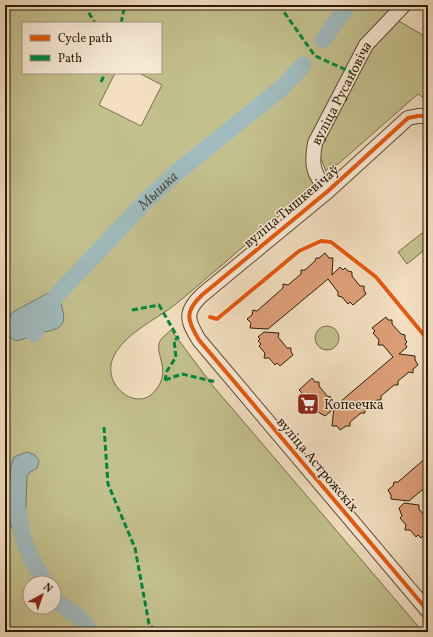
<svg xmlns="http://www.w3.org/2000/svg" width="433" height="637" viewBox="0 0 433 637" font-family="Vollkorn,serif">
<rect width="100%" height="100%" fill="#f3dfc1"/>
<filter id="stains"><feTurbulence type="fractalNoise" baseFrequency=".005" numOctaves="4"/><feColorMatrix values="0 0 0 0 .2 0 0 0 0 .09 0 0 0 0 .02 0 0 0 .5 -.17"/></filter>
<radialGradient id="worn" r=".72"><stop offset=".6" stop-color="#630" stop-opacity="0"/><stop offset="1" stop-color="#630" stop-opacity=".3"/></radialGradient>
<path fill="#c3c08d" stroke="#776d4a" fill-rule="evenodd" d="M5,5h386l1,4 -84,137 9,38c-32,27 -64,54 -96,82 -16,13 -32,28 -49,41 -19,14 -42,24 -56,45 -19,30 18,59 36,42 23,-22 1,-40 8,-53 2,-4 8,-8 11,-11l42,56 210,246h-410l-8,-14zM23,23h138v50h-22l23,12 -21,41 -42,-21 16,-32h-92zM30,583h24v24h-24z
M397,20l31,18v63l-10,-7 -81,71 -5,-2 -6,8 -7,-17 1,-9 50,-94z
M422,233l6,8v6l-21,17 -9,-12z
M315 338a12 12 0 1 1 24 0a12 12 0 1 1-24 0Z"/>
<path fill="#a0babd" stroke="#717a74" d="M48,293c7,1 10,5 13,11 8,25 -3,25 -22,29 -14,2 -25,18 -33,-4v-6l7,-11z
M27,452l8,3 4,6 -2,7 -8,5 -2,3 -2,56 -3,4h-3c-17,-10 -9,-53 -8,-71l3,-8z"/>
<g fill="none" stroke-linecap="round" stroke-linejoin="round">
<g stroke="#a0babd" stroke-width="17">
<path d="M323,40l25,-35"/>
<path id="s1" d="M34,334l7,-18 15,-20 87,-92 33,-31 107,-86 20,-22"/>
<path d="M19,513c1,28 13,47 26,70"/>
<path d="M54,598c11,13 29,16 35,34"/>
</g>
</g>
<path fill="#de9f78" stroke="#2b1a07" d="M325,253l4,5h4l-1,17 8,-8 3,3 2,-2 3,3 4,1v4l8,10h4v4l2,4 -13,11 -3,-3 -2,2 -6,-7 -4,-1v-4l-10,-13 -60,50 -18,-1 1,-5 -4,-4 5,-4 1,-5 4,1 26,-23v-4l5,1 13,-11v-4h4l10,-9 1,-3h3z
M386,317l2,3h4v4l9,10 4,1v4l2,3 -2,2 2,3 -8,7 16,2v4l3,5 -5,4v4l-4,-1 -11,9v4h-4l-13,11v4h-4l-12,10v3h-4l-11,9v4h-4l-6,4 -3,-4h-5l2,-19 59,-50 -10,-12h-5l1,-5 -6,-7 2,-2 -3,-3z
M264,332l15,1 -1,4 9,11h4v4l2,3 -13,11 -3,-3 -2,2 -6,-7h-5l1,-5 -6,-7 2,-2 -3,-3 2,-2 -2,-2z
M312,378l3,4h4v4l8,10 4,1v14l-6,5 -7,-4 -2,2 -7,-7 -4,-1v-4l-6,-7 3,-2 -3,-3z
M428,456v29l-19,16 -18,-2v-4l-3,-5 5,-4 1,-4h4z
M404,503l15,2v4l9,11v11l-7,7 -3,-3 -2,2 -6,-7h-5l1,-5 -6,-7 2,-2 -3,-8z"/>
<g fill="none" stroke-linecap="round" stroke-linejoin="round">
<g stroke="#5d4b36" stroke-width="16">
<g id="minor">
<path d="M428,116h-10l-10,2 -80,73 -126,104c-18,17 -15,25 -3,45l229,271"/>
<path id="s2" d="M328,191c-15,-17 -17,-26 -13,-48l51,-98 38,-40"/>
</g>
</g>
<use href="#minor" stroke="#f7ead7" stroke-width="14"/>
<path stroke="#00873e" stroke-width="3" stroke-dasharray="6 3" stroke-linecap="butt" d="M84,5l11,18
M279,5l36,51 36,16
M5,9l7,-4
M121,23l4,-18
M101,82l4,-9
M132,310l27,-5 19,33 -4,2 2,17 -9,14 -2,9
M165,380l17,-6 34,8
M104,427l4,57 27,64 14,76 7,8"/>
<g stroke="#f7ead7" stroke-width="6">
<path id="cycleway" d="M428,116h-10l-10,2 -80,73 -126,104c-18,17 -15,25 -3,45l229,271
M210,317l7,2 82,-68 22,-10 10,1 45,35 52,63"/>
</g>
<use href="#cycleway" stroke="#e8590c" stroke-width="4"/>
</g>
<defs>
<g id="supermarket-square" transform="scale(1.15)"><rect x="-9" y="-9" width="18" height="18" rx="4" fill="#8f2418" stroke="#f7ead7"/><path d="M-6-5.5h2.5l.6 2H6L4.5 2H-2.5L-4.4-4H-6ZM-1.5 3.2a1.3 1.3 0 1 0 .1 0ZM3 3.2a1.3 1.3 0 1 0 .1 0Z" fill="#fff"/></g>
</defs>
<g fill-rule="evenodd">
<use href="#supermarket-square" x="308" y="404"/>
</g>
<g text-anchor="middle" stroke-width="3" stroke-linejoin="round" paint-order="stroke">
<g font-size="14" fill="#2b1a07" stroke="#f7ead7">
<text dy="5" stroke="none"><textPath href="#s2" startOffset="109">вуліца Русановіча</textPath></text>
<text transform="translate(291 206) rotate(-40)" y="5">вуліца Тышкевічаў</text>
<text transform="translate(318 464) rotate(50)" y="5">вуліца Астрожскіх</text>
</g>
<g font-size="14" fill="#2b1a07" stroke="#f7ead7" text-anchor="start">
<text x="324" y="409">Копеечка</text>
</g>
<g font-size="15" font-style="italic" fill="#545247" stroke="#f7ead7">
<text dy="5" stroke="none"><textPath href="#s1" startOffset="191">Мышка</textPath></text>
</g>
</g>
<rect width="433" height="637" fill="none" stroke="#f3dfc1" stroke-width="20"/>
<rect x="6" y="6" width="421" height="625" fill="none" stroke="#2b1a07" stroke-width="2"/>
<rect x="10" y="10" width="413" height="617" fill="none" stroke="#2b1a07"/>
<rect x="22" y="22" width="140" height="52" fill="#f7ead7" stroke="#a59784"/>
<rect x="30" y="35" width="20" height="6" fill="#e8590c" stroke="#a59784"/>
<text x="58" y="42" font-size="12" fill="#2b1a07">Cycle path</text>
<rect x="30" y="55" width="20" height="6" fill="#00873e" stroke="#a59784"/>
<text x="58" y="62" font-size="12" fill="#2b1a07">Path</text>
<g transform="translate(42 595) rotate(40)"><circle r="19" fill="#f7ead7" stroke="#a59784"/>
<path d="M0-3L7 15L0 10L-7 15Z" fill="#8f2418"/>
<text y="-6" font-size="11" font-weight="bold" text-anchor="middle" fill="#2b1a07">N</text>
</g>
<rect width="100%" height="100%" filter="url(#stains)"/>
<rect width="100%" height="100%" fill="url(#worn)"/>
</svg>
